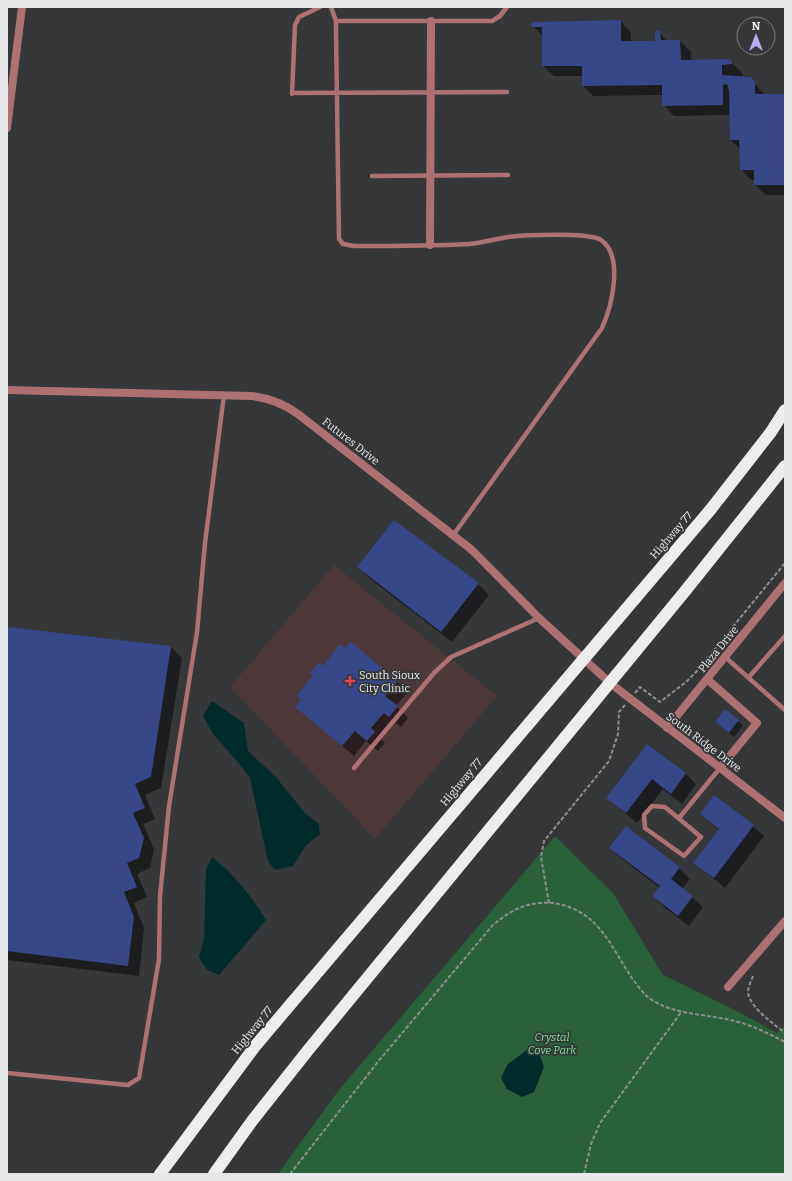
<svg xmlns="http://www.w3.org/2000/svg" width="792" height="1181" viewBox="0 0 792 1181" font-family="Bitter,serif">
<rect width="100%" height="100%" fill="#363739"/>
<path fill="#4d383a" d="M334,565l163,131 -122,143 -145,-152z"/>
<path fill="#2a603a" d="M555,836l58,57 50,82 72,35 42,23 8,-8v149h-507l60,-83z"/>
<path fill="#012b2b" d="M212,701l32,22 4,28 27,25 30,37 14,11 1,10 -14,11 -13,21 -18,4 -7,-9 -18,-83 -13,-17 -23,-26 -11,-19z
M212,857c22,17 40,40 54,63l-47,55 -12,-5 -8,-13 5,-18 2,-70z
M528,1049l11,4 5,14 -10,25 -12,5 -15,-8 -6,-11 6,-13z"/>
<path fill="#0007" d="M620,21l11,11v10h25l2,-10 10,9h12l11,11v9l38,-1 14,14 -1,2h6l17,19h20v100h-19l-11,-10v-5h-4l-10,-11 -1,-20 -9,-9v-25l-57,1 -11,-11v-10l-70,1 -10,-10v-10h-29l-11,-10v-30l-11,-11z
M394,521l84,63 11,11 -37,47 -83,-64 -11,-11z
M7,628l164,19 11,11 -21,130 -16,7 10,24 -12,5 11,25 -4,19 -13,6 10,23 -13,6 10,25 -5,48 -132,-16z
M323,667l74,14 11,11 -12,14 12,12 -7,9 -6,-5 -14,17 4,4 -7,8 -12,-10 -12,15 -57,-49z
M738,721l5,5 -9,11 -18,-15z
M648,745l38,29 10,10 -14,20 -19,-15 -26,34 -30,-25z
M714,796l39,30 11,10 -39,52 -30,-25 24,-33 -18,-16z
M626,828l53,40 11,11 -8,10 21,18 -14,19 -25,-19 -11,-11 7,-8 -39,-30 -11,-10z"/>
<path fill="#384788" d="M621,20v21h34v-9l4,-2 1,3 1,7h19l1,20 49,-1 2,3v2l-10,1v10l29,2 4,5v12h30v91h-31v-15h-14l-1,-30h-9l-1,-49 -2,-7 -4,1v20l-61,1v-21l-80,1v-20h-40v-39h-10l-1,-2 1,-3z
M394,520l85,63 -38,49 -84,-65z
M7,627l164,19 -20,131 -16,7 10,24 -12,5 11,25 -5,20 -12,5 10,24 -13,5 10,25 -6,49 -121,-15z
M351,642l47,39 -13,15 13,10 -9,11 -5,-4 -13,15 4,4 -8,9 -12,-10 -13,15 -47,-39 6,-7 -5,-4 17,-21 -3,-2 9,-11 4,4 17,-22 5,4z
M725,709l14,11 -10,13 -14,-11z
M647,744l39,29 -15,21 -19,-15 -26,34 -20,-15z
M714,795l40,30 -40,53 -21,-15 26,-34 -19,-15z
M626,826l54,41 -9,12 22,17 -15,20 -26,-20 8,-10 -51,-38z"/>
<g fill="none" stroke-linecap="round" stroke-linejoin="round">
<path stroke="#8d8e90" stroke-width="2" stroke-dasharray="4 2" stroke-linecap="butt" d="M635,693l5,-6 20,15 26,-20 10,-10 89,-109
M549,903l-8,-46 3,-16 65,-80 9,-27 1,-22 6,-7
M753,976c-2,5 -5,11 -5,16 1,15 26,32 37,41
M290,1174l87,-111 115,-137c17,-15 35,-25 60,-23 46,6 57,41 80,75 6,8 12,17 20,22 22,14 49,14 74,19 21,4 40,13 59,23
M584,1174l7,-30 9,-21 82,-112"/>
<path stroke="#ac7173" stroke-width="4.5" d="M331,7l5,14v11l3,207 4,5 11,2c38,0 77,0 115,-2 13,-1 26,-5 39,-7 15,-2 82,-5 93,3 23,16 11,66 1,88l-148,206
M336,21h156l8,-5 7,-9
M292,93l215,-1
M292,94l3,-69 4,-8 21,-10
M372,176l136,-1
M725,657l60,53
M749,677l36,-41
M354,768l80,-95 17,-16 88,-39
M652,806l13,1 36,30 -17,19 -39,-28 -1,-13z
M679,818l41,-50
M7,1073l121,12 11,-7 20,-119 1,-63 9,-90 28,-174 8,-89 19,-148"/>
<path stroke="#ac7173" stroke-width="8" d="M7,128l15,-121
M430,245l1,-224
M7,390l244,6c18,2 32,7 47,18l174,136 67,68 71,65 175,135
M707,679l50,44 -37,45
M667,728l118,-145
M728,987l57,-66"/>
<path stroke="#ededed" stroke-width="12" d="M160,1174l96,-129 455,-536 60,-77 14,-22
M214,1174l38,-53 57,-72 377,-459 99,-124"/>
</g>
<path fill="#e0444e" stroke="#363739" stroke-width="1.5" d="M348 675h4v4h4v4h-4v4h-4v-4h-4v-4h4z"/>
<g text-anchor="middle" stroke-width="3.5" stroke-linejoin="round" paint-order="stroke">
<g font-size="11" fill="#e6e7e8" stroke="#363739">
<text transform="translate(351 441) rotate(38)" y="4">Futures Drive</text>
<text transform="translate(671 535) rotate(-49)" y="4">Highway 77</text>
<text transform="translate(718 649) rotate(-51)" y="4">Plaza Drive</text>
<text transform="translate(704 742) rotate(37)" y="4">South Ridge Drive</text>
<text transform="translate(461 782) rotate(-50)" y="4">Highway 77</text>
<text transform="translate(252 1030) rotate(-51)" y="4">Highway 77</text>
</g>
<g font-size="11" fill="#e6e7e8" stroke="#363739" text-anchor="start">
<text x="359" y="679">South Sioux<tspan x="359" dy="13">City Clinic</tspan></text>
</g>
<g font-size="11" font-style="italic" fill="#7ce097" stroke="#363739">
<text x="552" y="1041">Crystal<tspan x="552" dy="13">Cove Park</tspan></text>
</g>
</g>
<rect width="792" height="1181" fill="none" stroke="#e6e7e8" stroke-width="16"/>
<g transform="translate(756 36)"><circle r="19" fill="#363739" stroke="#7c7d7f"/>
<path d="M0-3L7 15L0 10L-7 15Z" fill="#b9abf7"/>
<text y="-6" font-size="11" font-weight="bold" text-anchor="middle" fill="#e6e7e8">N</text>
</g>
</svg>
